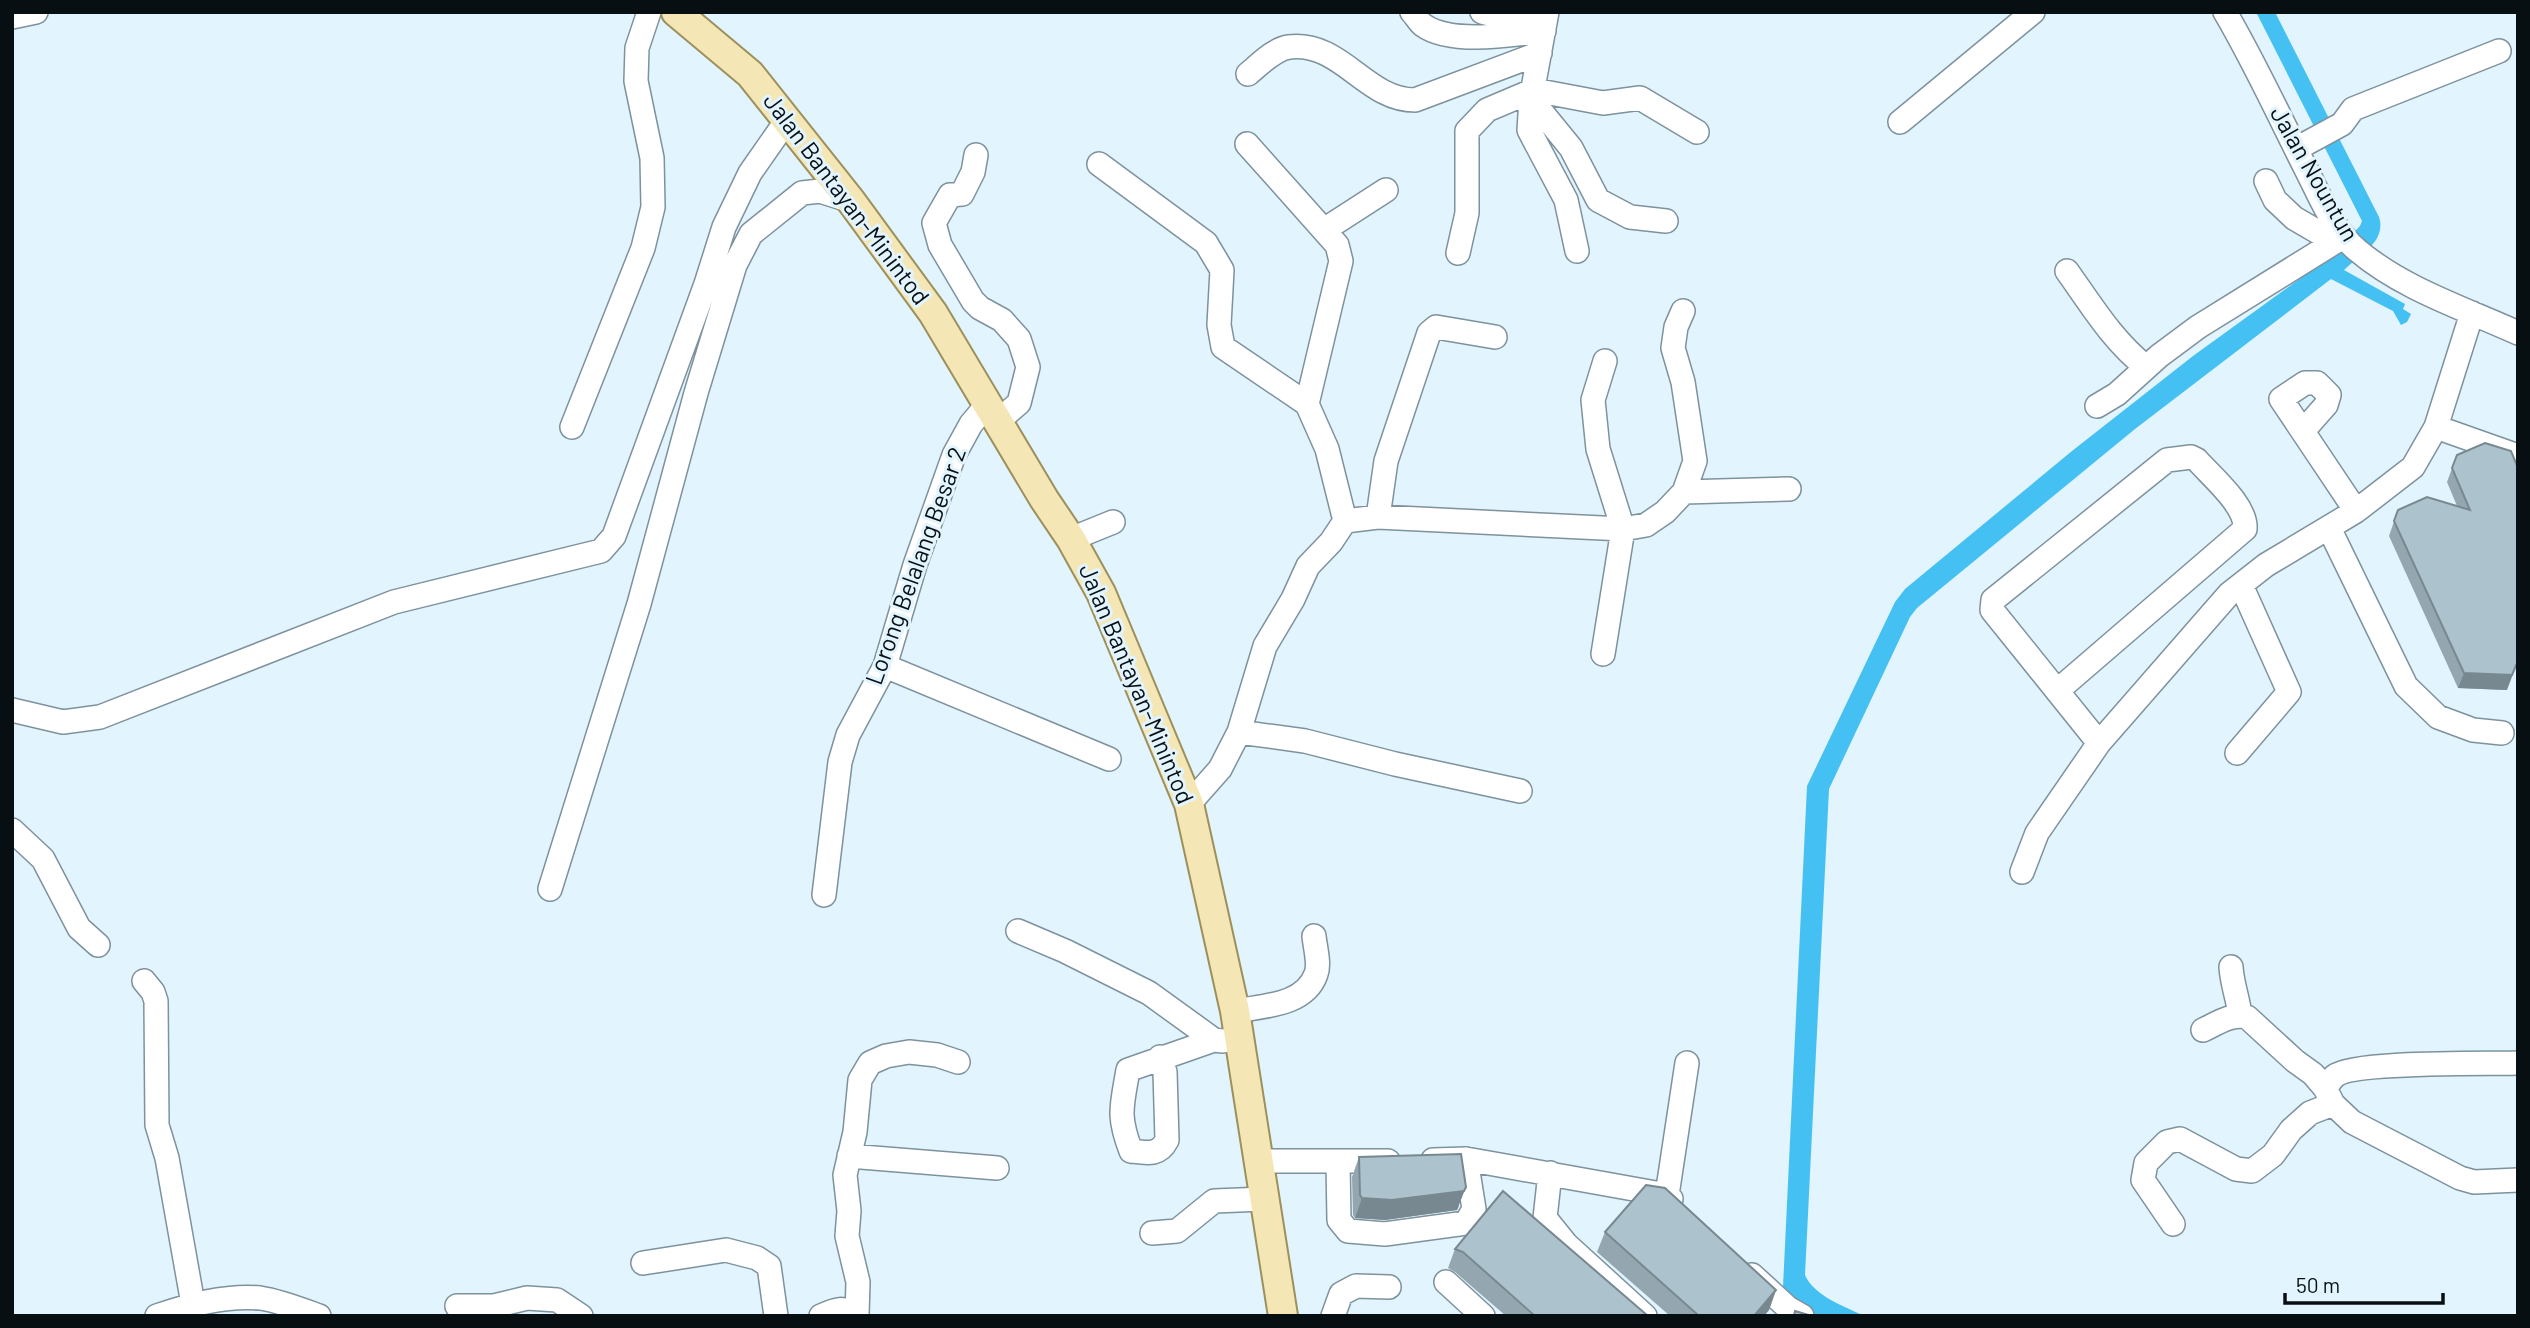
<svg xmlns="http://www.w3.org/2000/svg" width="2530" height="1328" viewBox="0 0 2530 1328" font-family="Barlow,sans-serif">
<rect width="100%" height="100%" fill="#e2f4fe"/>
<path fill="#45c0f3" d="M2256,12h19l104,205c8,25 -20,38 -35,53l61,34 -2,5 8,5 -4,8 -6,3 -8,-14 -62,-32 -196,150 -218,179 -7,9 -81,172 -24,486c9,21 39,31 59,41 -30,0 -68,6 -81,-29l24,-501 88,-184 10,-13 167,-138 121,-95 137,-99 30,-31 2,-5z"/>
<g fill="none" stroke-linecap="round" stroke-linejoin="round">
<g stroke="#7d929d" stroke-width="26">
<path id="minor" d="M1412,12c4,4 7,10 11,13 27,20 89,10 121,6
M1482,12l31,8 27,-2
M1547,12l-16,87 -2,31 37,70 11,51
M2225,12c30,51 54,104 81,157 14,27 27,61 51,81 46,39 106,58 161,83
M12,17l24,-5
M1248,74c11,-9 26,-25 41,-27 53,-6 76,53 126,53l125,-47
M1531,99l40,49 27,52 32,17 36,4
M1900,122l133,-110
M1247,144l90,101 4,16 -34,143
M2296,149l46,-25 11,-15 146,-58
M976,155l-3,17 -11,22 -12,1 -16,28 6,22 33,56 7,7 22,12 17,19 9,28 -9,36 -22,19
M1099,164l107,79 16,27 -3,55 4,22 84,57 20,45 18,72
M2266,181l9,19 19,18 41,24
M1324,230l62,-40
M1458,253l9,-40v-82l20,-21 47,-20 69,13 37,-5 57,34
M2067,271c25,35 45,69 79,96
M2097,406l20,-12 42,-38 39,-29 137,-85 6,-9
M572,427l71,-179 10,-41 -1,-49 -16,-77 1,-33 12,-36
M2436,427l82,29
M2303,431l23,-26 3,-10 -12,-12h-12l-24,16 75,112
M1684,492l105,-3
M1378,517l8,-56 43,-128 7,-6 59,10
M2329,528l77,158 32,31 35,13 29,3
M1071,539l42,-17
M1603,654l20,-125 -25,-80 -5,-49 12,-39
M885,666l224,93
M2057,691l188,-162c2,-23 -33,-52 -48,-69l-6,-3 -24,3 -174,140 -1,10 107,133
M12,710l51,12 37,-5 294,-115 207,-51 13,-15 92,-252 18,-57 26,-54 37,-53
M1239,732l66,9 90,23 125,27
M2237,753l52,-61 -48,-107
M1189,804l31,-35 19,-37 26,-86 28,-47 15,-33 23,-24 14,-21 33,-4 245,12 23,-4 19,-13 19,-20 11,-31 -12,-79 -10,-34 3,-21 7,-16
M12,830l31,29 36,69 19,17
M2022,872l15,-39 62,-90 130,-149 37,-29 90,-54 57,-44 23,-40 36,-114
M550,889l89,-285 57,-211 39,-128 16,-31 51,-41 18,-2 31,10
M824,895l16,-133 8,-27 37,-69 30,-101 39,-110 17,-31 16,-19
M1018,931l47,20 84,42 65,47 9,1
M2231,967c1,17 7,31 9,48
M144,981l9,11 3,9 1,124 10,33 26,146
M1235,1011c27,-5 70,-5 81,-37 4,-10 -1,-27 -2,-38
M2203,1030c13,-6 29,-17 44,-13l48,44 18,13 12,14 8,16 19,18 108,56 14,4 44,-2
M1160,1057l5,15 2,68c-8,16 -20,13 -36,11 -14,-36 -9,-45 -3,-81l86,-30
M2325,1088c3,-3 6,-9 10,-12 18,-15 153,-12 183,-13
M849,1156l148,12
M1433,1160l33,-1 201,36 4,4
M1259,1161h129
M1338,1163l1,57 9,11 37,3 81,-11 8,-14 -8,-50
M1550,1173l-5,45 21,26 79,72
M1667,1195l20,-132
M2173,1224l-30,-44 3,-17 21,-21 13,-3 56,30 16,2 21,-16 18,-25 19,-17 23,-9
M1152,1233l25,-2 37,-30 50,-2
M643,1263l83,-13 31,8 12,8 7,50
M1752,1275l36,33 14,8
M1446,1282l37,34
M457,1306h37l33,-8 30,2 24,16
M857,1315l1,-33 -11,-46 2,-25 -4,-36 10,-43 5,-52 10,-17 16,-7 23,-4 28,3 21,7
M157,1316c32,-11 68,-21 103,-18 20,3 40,11 59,18
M821,1316c15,-7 22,-10 36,0
M1333,1316l8,-22 15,-8 33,1"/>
</g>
<g stroke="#9c905c" stroke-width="32">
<path id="major" d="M676,12l74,62 101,127 82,112 111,186 27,40 30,54 88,211 46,207 48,305"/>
</g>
<use href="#minor" stroke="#fff" stroke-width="23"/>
<use href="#major" stroke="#f4e6b5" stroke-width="28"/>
</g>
<path fill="#94a7b0" d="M2485,443l22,247 -49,-2 -69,-152 9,-26 59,-4 -10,-24 10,-27z
M1359,1157l100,49 -2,4 -72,10 -30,-2 -2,-3 -1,-38z
M1605,1232l171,58 -7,20 -5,6h-94l-73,-64z
M1455,1249l193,67h-142l-51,-44 -7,-4z"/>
<path fill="#788890" d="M2518,661l-11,29 -49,-2 6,-15z
M1466,1187l-9,23 -72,10 -30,-2 7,-20z
M1776,1290l-7,20 -5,6h-10z"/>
<path fill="#acc2cd" stroke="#788890" stroke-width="2" d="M2485,443l26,8 7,17v193l-6,14 -48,-2 -70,-152 4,-11 29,-13 43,13 -18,-42 5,-13z
M1461,1154l5,33 -2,4 -72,9 -30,-2 -2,-3 -1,-38z
M1646,1185l19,3 111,102 -22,26h-55l-94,-84z
M1503,1191l145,125h-113l-72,-64 -8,-3z
M1795,1311l17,5h-18z"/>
<g text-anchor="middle" stroke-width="6" stroke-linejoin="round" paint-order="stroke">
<g font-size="24" fill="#080f13" stroke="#e2f4fe">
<text transform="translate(2314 174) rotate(60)" y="8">Jalan Nountun</text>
<text transform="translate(846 199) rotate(53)" y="8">Jalan Bantayan-Minintod</text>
<text transform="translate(916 566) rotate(-70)" y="8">Lorong Belalang Besar 2</text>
<text transform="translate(1136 684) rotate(67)" y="8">Jalan Bantayan-Minintod</text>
</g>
</g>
<rect width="2530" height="1328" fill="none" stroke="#080f13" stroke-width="28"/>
<path d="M2285 1293v10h158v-10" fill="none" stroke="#080f13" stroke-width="3.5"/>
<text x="2296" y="1293" font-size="21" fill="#080f13" stroke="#e2f4fe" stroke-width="5" paint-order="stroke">50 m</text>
</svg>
